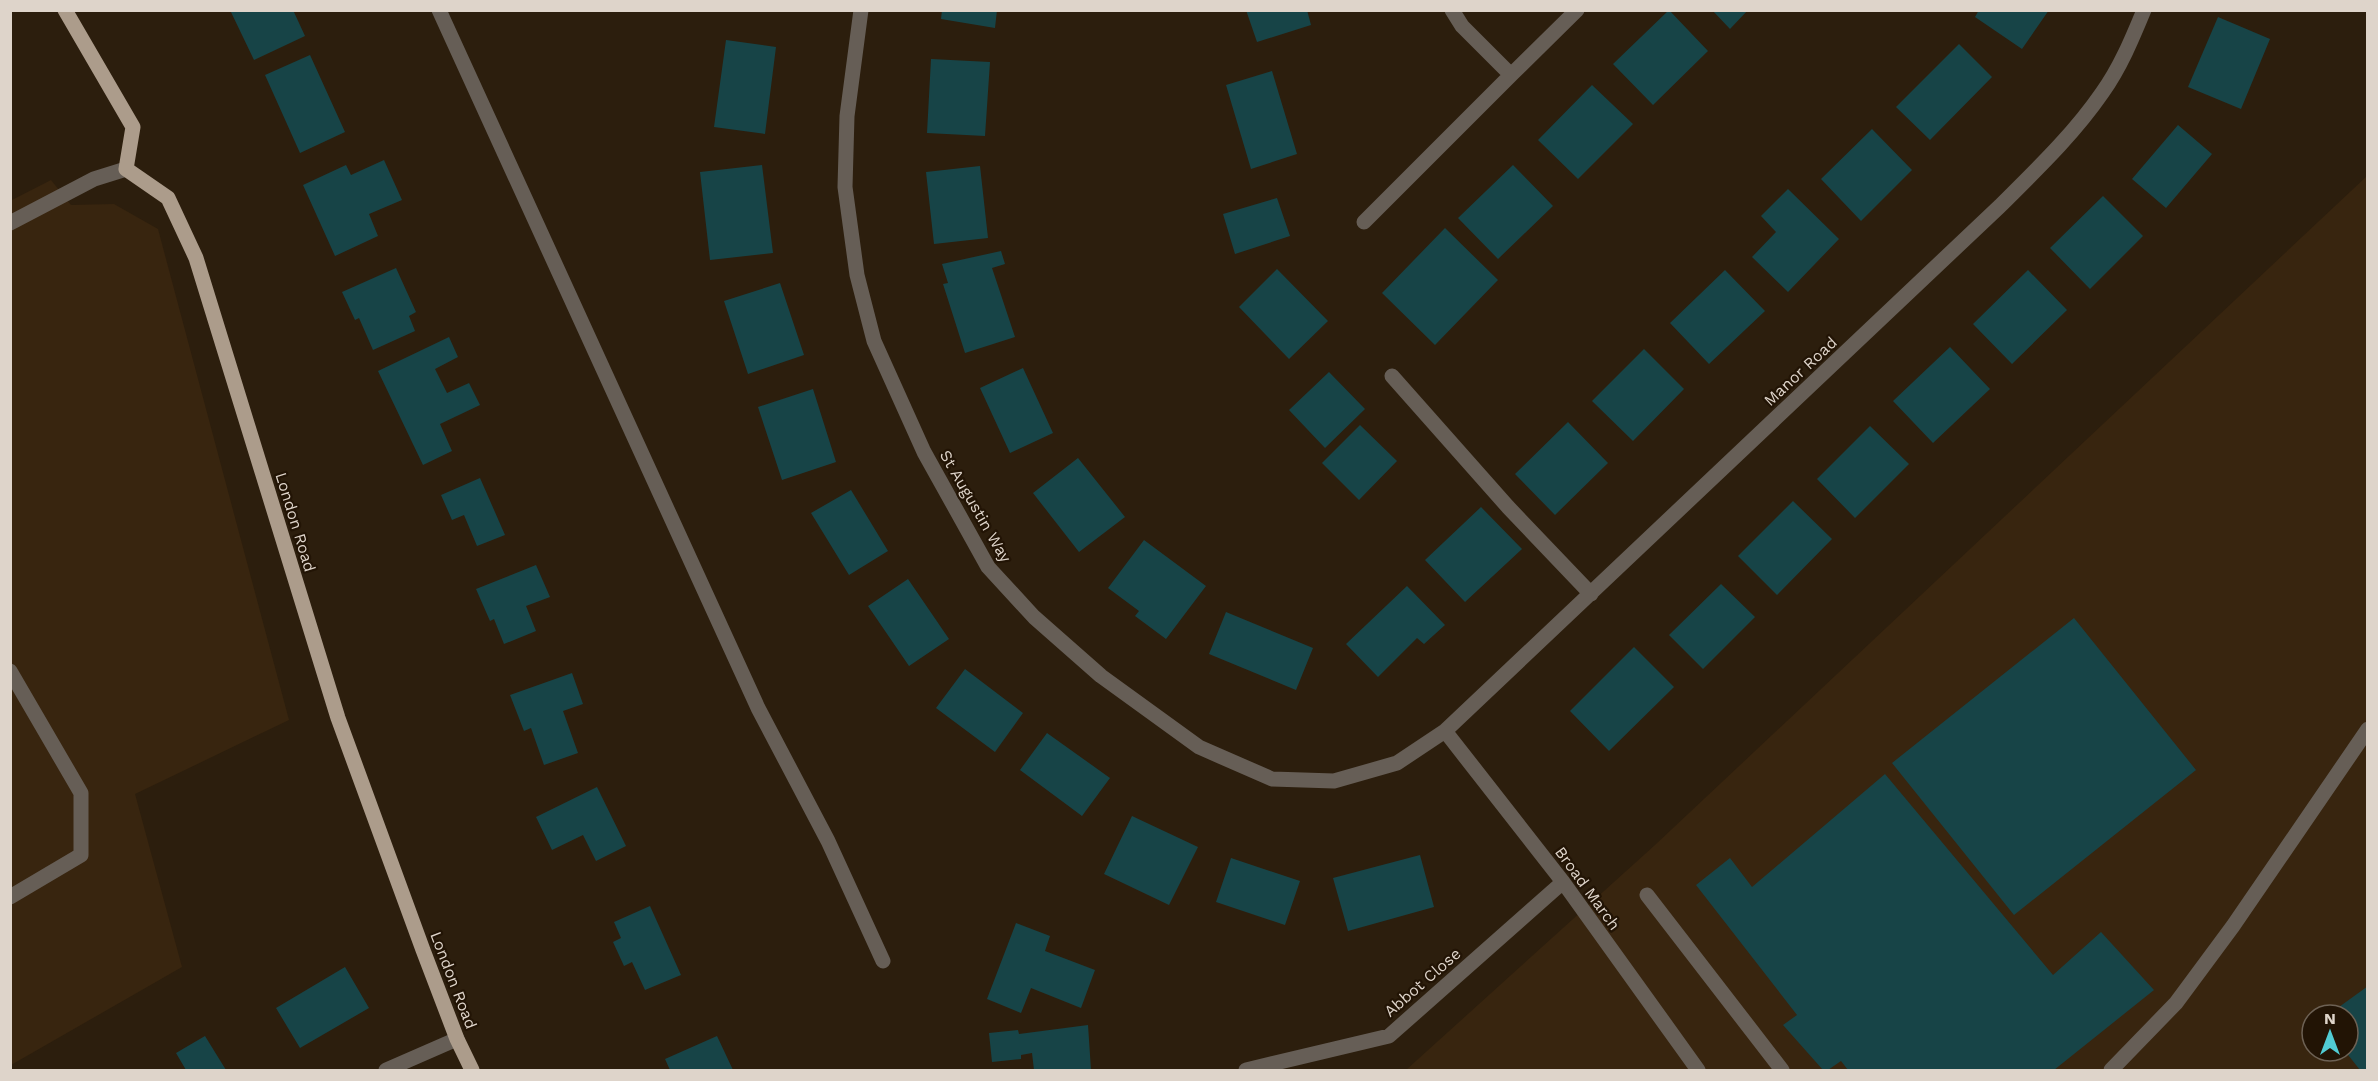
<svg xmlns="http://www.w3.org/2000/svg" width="2378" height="1081" viewBox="0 0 2378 1081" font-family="'Work Sans',sans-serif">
<rect width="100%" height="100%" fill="#2c1e0d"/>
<path fill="#38250f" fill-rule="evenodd" d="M2367,176v894h-961l249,-225zM2312,1015h36v36h-36z
M51,180l20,25 43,-1 44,25 131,491 -154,74 47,173 -171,98 -1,-864z"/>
<path fill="#174447" d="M230,10h63l12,26 -51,24z
M942,10h55l-2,18 -54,-9z
M1246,10h61l4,15 -54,17z
M1669,10l39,41 -55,54 -40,-41z
M1712,10h36l-18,19z
M1979,10h70l-27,39 -47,-32z
M2218,17l52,22 -29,70 -53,-22z
M726,40l50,7 -11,87 -51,-7z
M1959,44l33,33 -62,63 -34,-33z
M310,55l35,77 -45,21 -35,-78z
M931,59l59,3 -5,74 -58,-3z
M1272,71l25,83 -46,15 -25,-84z
M1592,85l41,39 -55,55 -40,-39z
M2178,125l34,29 -46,54 -34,-29z
M1872,129l40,41 -51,51 -40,-42z
M384,160l18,40 -33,14 9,22 -43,20 -32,-71 43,-20 5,10z
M762,165l11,88 -63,7 -10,-88z
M1513,165l40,41 -55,53 -40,-41z
M980,166l8,72 -54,6 -8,-72z
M1788,189l51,50 -51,53 -36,-35 24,-25 -15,-16z
M2103,196l40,40 -53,53 -40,-41z
M1277,198l13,38 -55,18 -12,-40z
M1445,228l53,52 -63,65 -53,-52z
M1001,251l4,13 -13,4 23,69 -50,16 -22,-69 5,-1 -6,-19z
M396,268l20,44 -7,4 6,15 -42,19 -14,-32 -4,2 -13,-28z
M1277,269l51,52 -39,38 -50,-52z
M1725,270l40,41 -56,53 -39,-41z
M2028,270l39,40 -55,54 -39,-40z
M780,283l24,72 -56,19 -24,-73z
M449,337l9,20 -23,12 12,24 22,-10 11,22 -40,19 12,27 -29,14 -45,-94z
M1950,347l40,42 -57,54 -40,-42z
M1644,349l40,40 -51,52 -41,-40z
M1023,368l30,65 -43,20 -30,-65z
M1329,372l36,37 -40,39 -36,-38z
M813,389l23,73 -54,18 -24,-73z
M1568,422l40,41 -53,52 -40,-41z
M1360,425l37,36 -38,39 -37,-37z
M1870,426l39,38 -54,54 -38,-39z
M1078,458l47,59 -46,35 -46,-59z
M480,478l25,57 -28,11 -13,-31 -12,5 -11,-25z
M851,490l37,61 -39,24 -38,-62z
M1793,501l39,38 -55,56 -39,-39z
M1481,507l41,42 -57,53 -40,-42z
M1144,540l62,46 -40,53 -31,-23 4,-5 -31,-23z
M536,565l14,32 -24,9 10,25 -32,13 -10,-25 -4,2 -14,-32z
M908,579l41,60 -40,27 -41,-60z
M1721,584l34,33 -52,52 -34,-34z
M1407,586l38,39 -21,19 -7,-6 -39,39 -32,-33z
M1226,612l87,36 -17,42 -87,-36z
M2074,618l122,152 -182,145 -122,-152z
M1634,647l40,40 -65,64 -39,-40z
M965,669l58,44 -28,39 -59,-44z
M572,673l11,31 -20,7 15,42 -34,12 -13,-37 -7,3 -14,-36z
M1047,733l63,45 -28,38 -62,-46z
M1885,774l168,201 48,-43 53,58 -100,80h-206l-7,-9 -13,9h-5l-40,-45 14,-10 -101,-130 34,-27 22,29z
M597,787l29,59 -30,15 -13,-26 -31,15 -16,-33z
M1132,816l66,31 -29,58 -65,-31z
M1420,855l14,52 -86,24 -15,-53z
M1231,858l69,23 -15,44 -69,-23z
M650,906l31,69 -36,15 -13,-28 -8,4 -11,-24 8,-4 -7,-16z
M1016,923l34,13 -5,15 50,19 -14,38 -50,-20 -10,25 -34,-14z
M345,967l24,41 -69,40 -24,-40z
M2368,986v84h-8l-15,-19h3v-36h-20z
M1088,1025l3,45h-57l-2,-17 -11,2v4l-29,3 -3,-29 29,-3 1,4z
M205,1036l21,34h-40l-10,-17z
M717,1036l16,34h-63l-5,-11z"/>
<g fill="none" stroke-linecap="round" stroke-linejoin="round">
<path stroke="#665e56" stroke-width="15" d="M439,10l319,698 70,133 55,120
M861,10l-14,106 -2,71 12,88 17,66 50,111 64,115 46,50 67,59 98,71 73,32 62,2 63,-18 48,-32 555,-525c36,-36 73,-71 102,-113 18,-25 30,-54 42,-83
M1452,10l10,16 49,49 66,-65
M1364,222l147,-147
M10,223l84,-44 32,-10
M1392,376l116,131 83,87
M10,671l71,122v62l-71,42
M1445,731l118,151 135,188
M1647,895l135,175
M386,1070l71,-31
M1246,1070l143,-34 174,-154
M2111,1070l65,-67 57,-77 135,-197"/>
<path stroke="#ac9c8b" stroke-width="15" d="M65,10l68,117 -7,42 42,29 28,60 142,460 85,232 34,89 15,31"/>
</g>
<g text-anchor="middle" stroke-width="4.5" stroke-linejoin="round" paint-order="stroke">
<g font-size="16" fill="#ded4ca" stroke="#221405">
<text transform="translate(1800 371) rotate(-43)" y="6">Manor Road</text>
<text transform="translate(976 506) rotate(60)" y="6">St Augustin Way</text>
<text transform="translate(296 522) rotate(73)" y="6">London Road</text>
<text transform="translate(1588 888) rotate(54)" y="6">Broad March</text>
<text transform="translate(454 980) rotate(69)" y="6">London Road</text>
<text transform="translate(1422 982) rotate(-41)" y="6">Abbot Close</text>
</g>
</g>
<rect width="2378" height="1081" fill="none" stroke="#ded4ca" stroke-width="24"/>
<g transform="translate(2330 1033)"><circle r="28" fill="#221405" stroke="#6d6154" stroke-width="1.5"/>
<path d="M0-4.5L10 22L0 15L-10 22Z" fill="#51ccd4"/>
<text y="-9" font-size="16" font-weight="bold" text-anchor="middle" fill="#ded4ca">N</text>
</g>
</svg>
